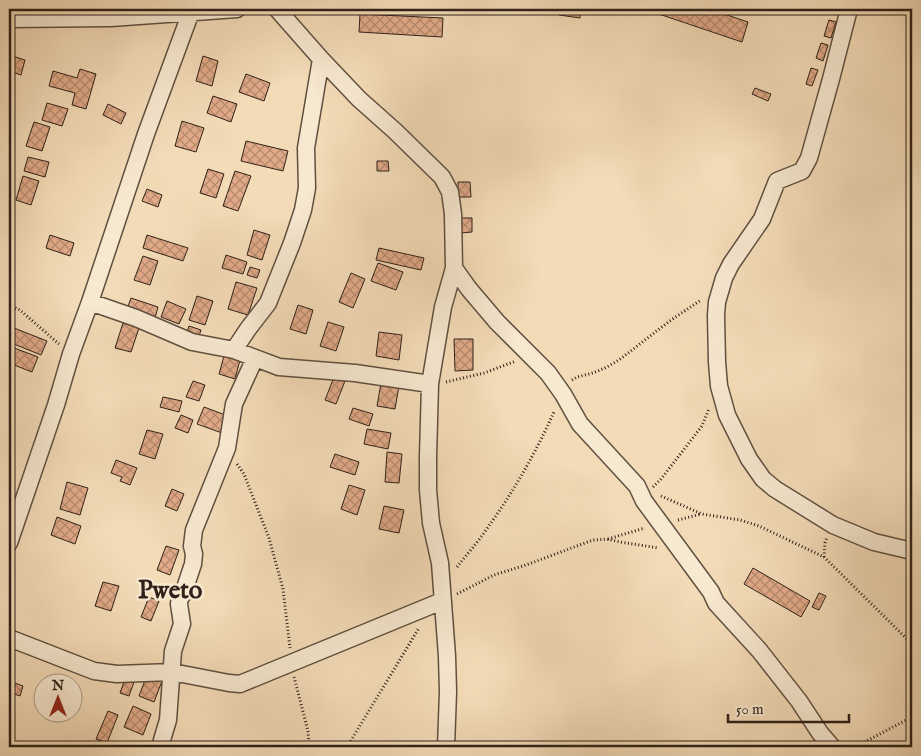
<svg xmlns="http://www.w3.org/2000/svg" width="921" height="756" viewBox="0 0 921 756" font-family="'IM FELL English',serif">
<defs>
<pattern id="building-cross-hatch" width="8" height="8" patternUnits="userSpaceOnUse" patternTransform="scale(1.25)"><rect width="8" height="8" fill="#e1aa88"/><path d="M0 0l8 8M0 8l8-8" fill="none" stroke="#b78a6e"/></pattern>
</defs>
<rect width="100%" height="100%" fill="#f3dbb7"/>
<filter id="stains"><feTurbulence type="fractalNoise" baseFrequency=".004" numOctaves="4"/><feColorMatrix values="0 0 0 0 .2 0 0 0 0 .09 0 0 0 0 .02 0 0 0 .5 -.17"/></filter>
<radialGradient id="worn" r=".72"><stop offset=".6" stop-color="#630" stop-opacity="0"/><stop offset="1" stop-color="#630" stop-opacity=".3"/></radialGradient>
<path fill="url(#building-cross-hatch)" stroke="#2f2119" d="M559,9h22l-1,9 -21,-3z
M644,9h65l39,13 -6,20z
M360,14l83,4 -1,19 -83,-5z
M829,20l7,2 -5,16 -7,-2z
M821,43l7,2 -5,16 -7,-3z
M9,55l16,5 -4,15 -12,-4z
M203,56l15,5 -6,25 -16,-5z
M811,68l7,2 -6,16 -6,-2z
M80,69l16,5 -10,35 -14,-4 3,-12 -26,-7 4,-15 24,7z
M246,74l24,9 -6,18 -25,-9z
M755,88l16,6 -3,7 -16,-7z
M213,96l24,8 -6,18 -24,-9z
M47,103l21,6 -6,17 -20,-6z
M108,104l18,9 -5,11 -18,-9z
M182,121l22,7 -8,24 -21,-6z
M34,122l16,5 -8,24 -16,-5z
M246,141l42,10 -5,20 -42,-10z
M28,157l21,5 -4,15 -21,-6z
M377,161h11l1,10h-12z
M208,169l16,5 -8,24 -16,-5z
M235,171l16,5 -13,35 -15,-5z
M23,176l16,5 -8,24 -15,-5z
M458,182h12l1,15h-13z
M147,189l15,6 -4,12 -16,-6z
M460,218h12v14l-12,1z
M254,230l16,5 -8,25 -15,-5z
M50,235l24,8 -4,13 -24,-8z
M147,235l41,13 -5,13 -40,-13z
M379,248l45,10 -3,12 -45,-10z
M226,255l21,7 -4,12 -21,-6z
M143,256l15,5 -8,24 -16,-5z
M378,263l25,9 -7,18 -25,-9z
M250,267l10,3 -3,8 -10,-3z
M351,273l14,6 -12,29 -14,-6z
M236,282l21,6 -9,27 -20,-6z
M197,296l16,5 -8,24 -16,-5z
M131,298l27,9 -3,11 -28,-9z
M167,301l19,8 -7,15 -18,-7z
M298,305l15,5 -7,24 -16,-5z
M328,322l16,5 -8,24 -16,-5z
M123,323l16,5 -8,24 -16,-4z
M9,326l38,15 -6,14 -32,-13z
M189,326l12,4 -3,9 -12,-4z
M379,332l23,3 -3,25 -23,-4z
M454,339h19v31l-18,1z
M9,346l29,11 -6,15 -23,-9z
M224,356l16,4 -5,19 -16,-5z
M334,377l11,4 -9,23 -11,-4z
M193,381l12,4 -6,16 -13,-4z
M381,383l18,3 -4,23 -18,-3z
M163,397l19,4 -3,11 -19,-5z
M204,407l24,9 -6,17 -25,-9z
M353,408l20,6 -4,12 -20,-7z
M181,415l12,5 -5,13 -13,-5z
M367,429l24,4 -3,16 -24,-5z
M147,430l16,4 -8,25 -16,-5z
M387,452l15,2 -3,29 -14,-1z
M335,454l24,8 -4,13 -25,-8z
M116,460l21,8 -7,17 -10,-4 2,-4 -11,-4z
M67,482l21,6 -8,27 -20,-6z
M349,485l16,5 -8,25 -16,-6z
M172,489l12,5 -7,17 -12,-5z
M384,506l20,4 -5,23 -20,-4z
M57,517l24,9 -6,18 -24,-9z
M166,546l13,4 -9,25 -13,-5z
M753,568l57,33 -9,16 -57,-33z
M103,582l16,4 -8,25 -16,-5z
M819,593l7,3 -7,14 -7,-3z
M149,597l10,4 -8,20 -10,-4z
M147,675l15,6 -8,21 -15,-6z
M125,679l9,3 -5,14 -9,-3z
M9,681l14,5 -3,10 -11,-4z
M133,706l18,8 -8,21 -19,-8z
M108,711l10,4 -11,28 -11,-4z"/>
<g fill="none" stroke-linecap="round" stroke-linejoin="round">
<g stroke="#605040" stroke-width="19">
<path id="street" d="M277,9l44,50 38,40 36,32 47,46 8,15 3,22 1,54 -11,39 -13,77 -2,73v33l3,33 9,40 7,93 1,36 -2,55
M849,9l-18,70 -22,79 -7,13 -25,10 -15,38 -31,45 -7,14 -7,24 -1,13 1,47 2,24 8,29 22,44 14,20 12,10 58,36 41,17 38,9
M9,19l102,-1 126,-9
M454,268l15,21 28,33 51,51 15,21 17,30 57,62 7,15 67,91 5,11 43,47 40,51 21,32 12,14
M90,302l46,16 56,24 42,8 45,17 76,6 75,11
M234,350l14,-21 20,-26 24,-60 11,-33 4,-22 -1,-40 15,-89
M9,543l47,-138 15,-51 19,-52 56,-168 46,-125
M9,638l85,33 23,3 55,-2 57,11 11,1 202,-83
M162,747v-7l6,-20 5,-69 9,-27 -3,-20 1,-6 3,-4 10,-30 1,-10 -2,-8 2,-16 33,-82 7,-44 21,-46"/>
</g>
<path stroke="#2f2119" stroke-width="3" stroke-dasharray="1 2.5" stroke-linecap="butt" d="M9,305l11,5 39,34
M572,380l5,-3 16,-4 14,-6 12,-7 52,-40 30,-20
M446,382l38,-9 32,-12
M237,464l7,10 25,64 14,51 7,59
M653,487l8,-8 41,-53 7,-17
M661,496l41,18 38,6 19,6 65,31 88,87
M678,520l23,-6
M608,539l37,-11
M824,557l1,-14 2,-6
M457,567c10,-13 22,-26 31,-40 26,-36 48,-75 66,-115
M457,594l37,-19 32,-10 67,-25 14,-1 13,3 39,6
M294,677l14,54 1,16
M347,747l72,-119
M855,747l57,-30"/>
<use href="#street" stroke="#f7e8d0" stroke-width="16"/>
</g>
<g text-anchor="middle" stroke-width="5" stroke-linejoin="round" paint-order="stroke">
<g font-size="25" font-weight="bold" fill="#2f2119" stroke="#f7e8d0">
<text x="170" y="598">Pweto</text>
</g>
</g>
<rect width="921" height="756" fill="none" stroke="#f3dbb7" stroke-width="30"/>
<rect x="10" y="10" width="901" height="736" fill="none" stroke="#2f2119" stroke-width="2.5"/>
<rect x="15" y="15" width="891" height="726" fill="none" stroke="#2f2119"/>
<g transform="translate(58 698)"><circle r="24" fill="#f7e8d0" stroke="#a79887"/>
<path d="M0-4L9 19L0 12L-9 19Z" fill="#8f2418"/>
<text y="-8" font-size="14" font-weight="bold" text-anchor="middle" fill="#2f2119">N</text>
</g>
<path d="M728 714v8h121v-8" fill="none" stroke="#2f2119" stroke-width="2.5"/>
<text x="736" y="714" font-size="15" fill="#2f2119" stroke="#f7e8d0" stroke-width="4" paint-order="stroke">50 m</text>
<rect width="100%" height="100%" filter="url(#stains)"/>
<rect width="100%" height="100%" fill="url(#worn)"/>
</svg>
